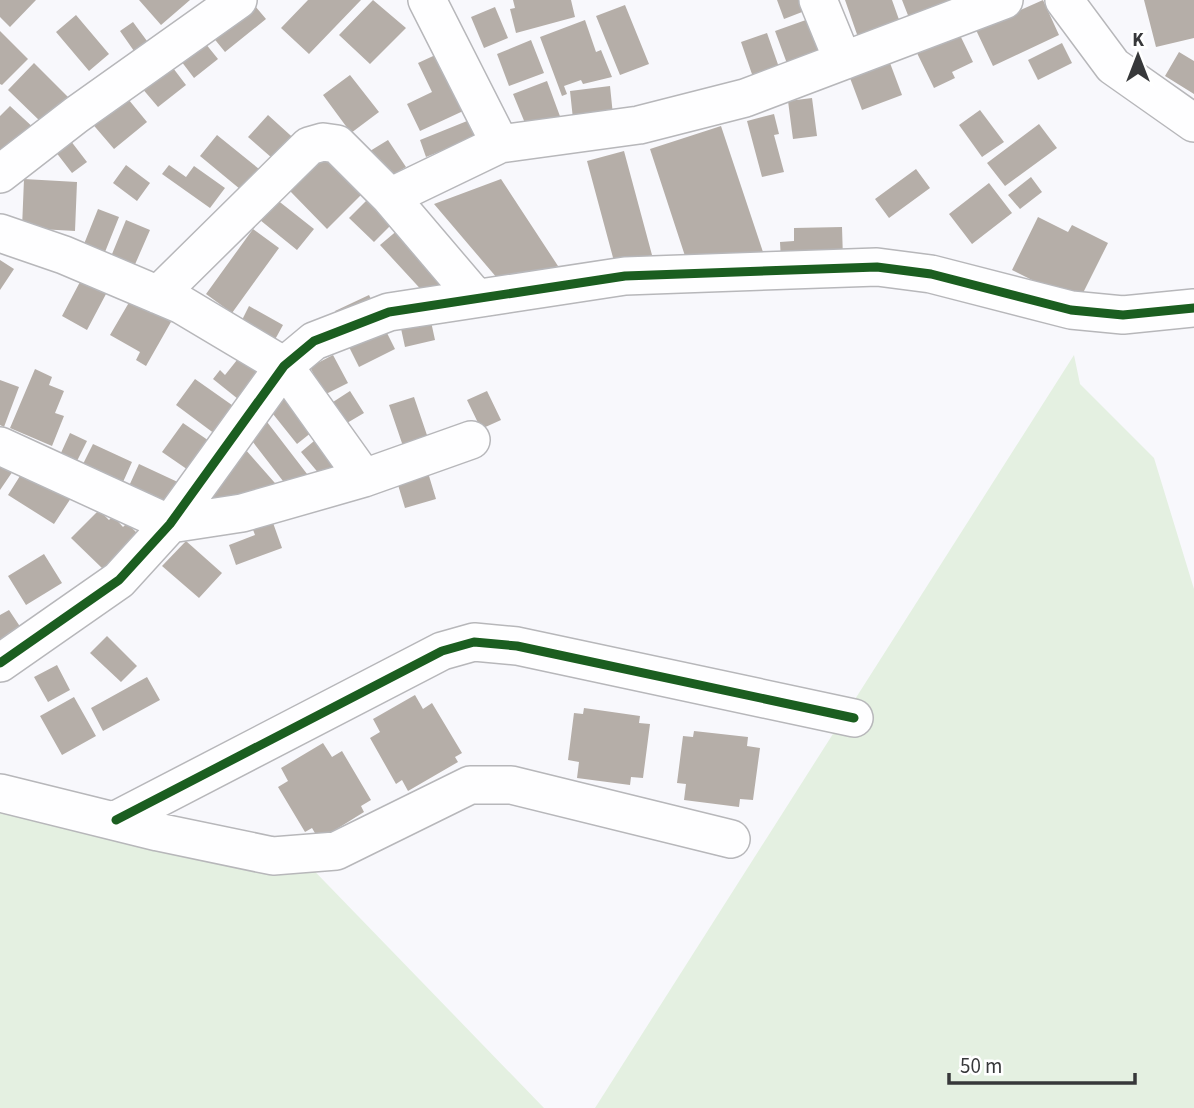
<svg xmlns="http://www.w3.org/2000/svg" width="1194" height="1108" viewBox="0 0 1194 1108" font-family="'Source Sans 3',sans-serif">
<rect width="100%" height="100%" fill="#f8f8fc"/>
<path fill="#e4f0e1" d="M1074,355l6,29 74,74 40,131v519h-599z
M0,797l296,55 248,256h-544z"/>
<path fill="#b5aea8" d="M0,0h36l-26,27 -10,-10z
M139,0h51l-29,25z
M250,0l16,19 -41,33 -17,-21z
M308,0h53l-52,54 -28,-26z
M373,0l33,28 -36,36 -31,-29z
M513,0h58l4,17 -59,16 -6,-24 5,-1z
M777,0h35l3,7 -31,12z
M845,0h47l10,28 -42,15z
M902,0h52l-43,23z
M1043,0l16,35 -66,31 -17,-36z
M1144,0h50v38l-38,9z
M625,5l24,59 -29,11 -24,-59z
M495,7l13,31 -24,10 -13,-31z
M76,15l33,39 -20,17 -33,-39z
M817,16l14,38 -42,15 -14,-38z
M585,20l11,32 5,-2 11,27 -29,7 -2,-4 -17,6 3,8 -5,2 -22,-59z
M133,22l14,19 -13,10 -14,-20z
M0,31l28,28 -26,26 -2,-1z
M958,31l15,31 -21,10 3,6 -21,10 -18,-37z
M767,33l14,40 -26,10 -14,-41z
M201,38l17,21 -24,19 -16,-21z
M531,40l13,33 -35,13 -12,-32z
M1062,43l10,20 -34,17 -10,-20z
M444,51l30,55 -54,25 -13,-27 25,-12 -14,-29z
M1179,52l15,9v33l-29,-18z
M34,63l35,35 -26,26 -35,-34z
M890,63l12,32 -40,15 -12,-32z
M170,64l16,21 -28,22 -17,-20z
M350,75l29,37 -28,21 -28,-38z
M547,81l14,38 -34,9 -14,-34z
M610,86l3,29 -40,4 -3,-28z
M124,94l23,28 -33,27 -24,-28z
M812,98l5,38 -24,3 -5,-38z
M10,106l26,24 -27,28 -9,-8v-34z
M980,110l24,32 -22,15 -23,-32z
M774,114l5,20 -5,1 10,37 -22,5 -15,-56z
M268,115l32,29 -20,21 -32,-28z
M477,117l7,17 -58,23 -6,-17z
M1039,124l18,24 -52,38 -18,-23z
M721,126l43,129 -78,4 -36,-110z
M217,135l47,38 -18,21 -46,-38z
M67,136l20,26 -15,11 -20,-26z
M388,140l18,27 -18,11 -18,-27z
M624,151l28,104 -37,10 -28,-104z
M326,155l37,38 -36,36 -37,-38z
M126,165l24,18 -13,18 -24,-18z
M169,165l17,12 8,-11 31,22 -15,20 -48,-34z
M916,169l14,19 -41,30 -14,-19z
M1031,177l11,15 -22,17 -12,-14z
M24,179l53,3 -2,49 -53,-3z
M501,179l57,87 -55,19 -69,-81z
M989,183l23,30 -40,31 -23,-30z
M369,198l25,24 -20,20 -25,-24z
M276,199l38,30 -17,21 -37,-30z
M98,209l21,8 -16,40 -21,-8z
M1038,217l30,15 4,-7 36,18 -30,60 -66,-33z
M126,220l24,10 -17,39 -23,-10z
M842,227l1,32 -62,2 -1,-19 14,-1v-13z
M253,229l26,19 -47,65 -26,-19z
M399,229l53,57 -25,10 -47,-51z
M0,260l14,9 -14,21z
M81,280l25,14 -19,36 -25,-14z
M369,295l6,12 -34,16 -6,-12z
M131,299l40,23 -25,44 -10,-6 4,-8 -30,-17z
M249,306l34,19 -11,20 -33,-19z
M430,317l5,23 -30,7 -5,-23z
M385,329l10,20 -36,18 -10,-20z
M241,355l25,20 -23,28 -30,-24 7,-9 5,5z
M333,355l15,28 -24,12 -14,-28z
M35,369l17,8 -3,8 15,6 -9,22 9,3 -12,30 -42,-18z
M195,379l44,31 -20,27 -43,-32z
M0,380l19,7 -15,40 -4,-2z
M350,391l14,22 -17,10 -14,-21z
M487,391l14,29 -20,9 -14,-29z
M289,393l28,35 -20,16 -28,-35z
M414,397l16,47 -25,8 -16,-47z
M264,418l50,65 -21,11 -47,-61z
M183,423l32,22 -21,29 -32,-22z
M70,433l17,8 -11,22 -16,-8z
M320,436l31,35 -26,10 -24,-29z
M93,444l39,18 -9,20 -40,-18z
M245,449l37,42 -55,15 -14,-9z
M0,462l13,9 -13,19z
M139,464l43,20 -11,22 -42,-20z
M426,466l10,33 -31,9 -10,-33z
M25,468l46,30 -17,26 -46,-29z
M99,510l10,10 4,-4 10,11 4,-4 12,12 -35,35 -33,-32z
M272,520l10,28 -46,17 -7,-20 26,-10 -3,-8z
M186,541l36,32 -23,25 -37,-32z
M44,554l18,29 -36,22 -18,-29z
M9,610l14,21 -23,13v-29z
M107,636l30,30 -16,16 -31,-29z
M57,665l13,25 -22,12 -14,-25z
M147,677l13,23 -57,31 -12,-23z
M415,695l8,14 9,-6 30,50 -7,4 3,5 -50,29 -6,-11 -6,4 -26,-46 10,-6 -7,-13z
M74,697l22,39 -34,19 -22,-39z
M584,708l56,8 -1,7 11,1 -7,54 -12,-1 -1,8 -53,-7 2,-16 -11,-2 6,-47 9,1z
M694,731l54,6 -1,9 13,2 -7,52 -13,-1 -1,8 -55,-7 2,-16 -9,-1 6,-47 10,1z
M323,743l9,14 10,-6 29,49 -10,6 3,6 -45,28 -7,-12 -7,4 -27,-45 10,-6 -7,-13z"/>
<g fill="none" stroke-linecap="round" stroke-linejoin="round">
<g stroke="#b7b7ba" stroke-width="40">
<path id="minor" d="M427,0l73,144
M818,0l25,61
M1064,0l49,66 81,57
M0,174l76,-59 162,-115
M390,197l110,-53 139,-19 106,-27 259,-98
M0,233l64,22 118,50 102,61 80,112
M158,295l151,-149 14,-4 14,2 53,53 86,101
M0,446l170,78 72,-11 122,-35 107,-38
M0,663l119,-83 51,-56 114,-158 30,-25 75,-29 236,-36 252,-9 54,7 140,36 52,5 71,-7
M0,793l158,39 115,24 63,-5 134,-66h41l220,54
M116,820l326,-169 32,-9 43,4 337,72"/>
</g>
<use href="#minor" stroke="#fefeff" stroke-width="37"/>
<g stroke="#fff" stroke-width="13">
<path id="cycleway" d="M0,663l119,-83 51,-56 114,-158 30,-25 75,-29 236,-36 252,-9 54,7 140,36 52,5 71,-7
M116,820l326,-169 32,-9 43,4 337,72"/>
</g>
<use href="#cycleway" stroke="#1b5e20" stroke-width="9"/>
</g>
<g transform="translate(1138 56)" stroke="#ffffff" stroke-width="5" paint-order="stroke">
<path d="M0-5L12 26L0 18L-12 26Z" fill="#37383a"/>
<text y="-10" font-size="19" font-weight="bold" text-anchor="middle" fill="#37383a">K</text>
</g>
<path d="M949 1073v10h186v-10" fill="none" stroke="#37383a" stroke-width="3.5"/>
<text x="960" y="1073" font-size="21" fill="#37383a" stroke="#ffffff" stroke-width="5" paint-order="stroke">50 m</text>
</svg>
